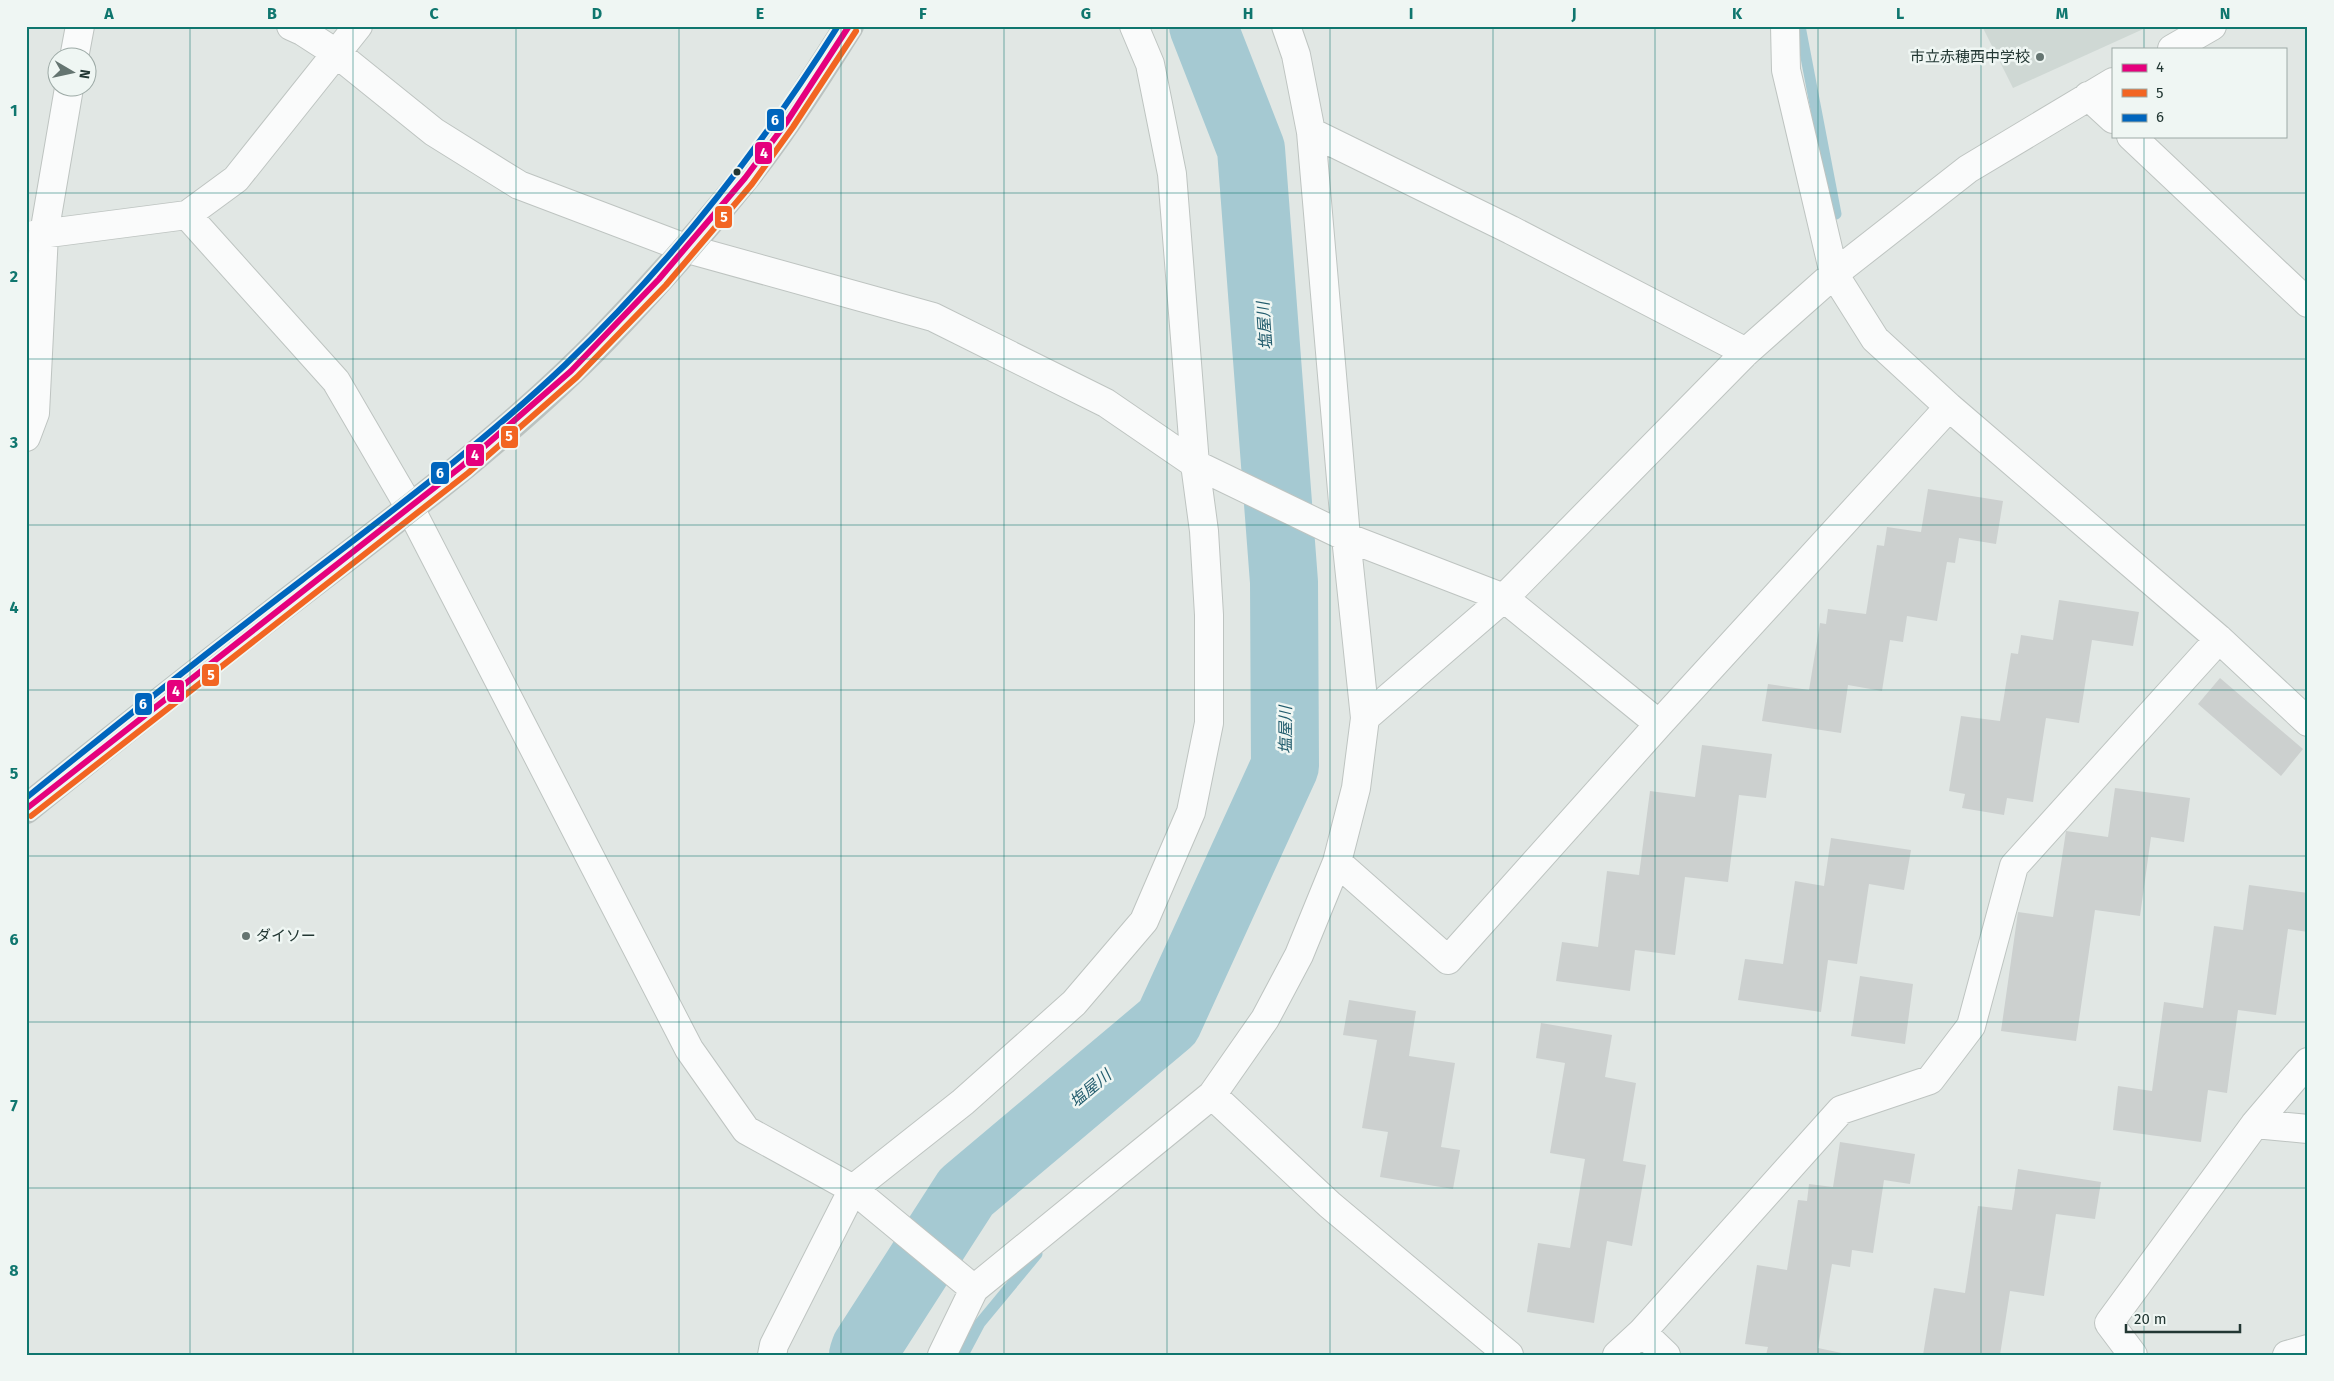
<svg xmlns="http://www.w3.org/2000/svg" width="2334" height="1381" viewBox="0 0 2334 1381" font-family="'Fira Sans','Noto Sans JP',sans-serif">
<rect width="100%" height="100%" fill="#e1e7e4"/>
<path fill="#cfd8d4" d="M1982,26h168l-137,62z"/>
<g fill="none" stroke-linecap="round" stroke-linejoin="round">
<path stroke="#a5c9d2" stroke-width="11" d="M1800,26l36,188
M963,1355l17,-32 57,-69"/>
<path stroke="#a5c9d2" stroke-width="68" d="M863,1355l2,-6 101,-157 202,-170 117,-256 -1,-184 -33,-433 -48,-123"/>
</g>
<path fill="#ccd0cf" d="M1928,489l75,12 -7,43 -37,-6 -4,25 -8,-1 -10,59 -30,-5 -4,26 -13,-2 -8,51 -34,-6 -7,48 -79,-12 6,-37 41,6 11,-67 6,1 2,-15 38,5 11,-69 7,1 3,-19 34,5z
M2059,600l80,12 -6,34 -41,-6 -13,83 -33,-5 -13,84 -26,-4 -3,17 -42,-7 3,-14 -16,-3 12,-75 39,5 11,-68 7,1 3,-19 32,5z
M2220,678l83,71 -22,27 -83,-72z
M1702,745l70,9 -6,44 -27,-3 -11,87 -43,-5 -10,78 -40,-5 -5,41 -74,-10 6,-39 36,5 9,-76 32,4 11,-84 45,6z
M2115,788l75,10 -6,44 -33,-5 -11,79 -45,-6 -19,131 -75,-10 17,-119 35,5 13,-86 42,6z
M1831,838l80,12 -7,40 -35,-6 -12,80 -29,-4 -7,52 -83,-12 7,-41 38,5 12,-83 29,5z
M2249,885l59,8v39l-20,-3 -12,86 -38,-5 -11,83 -19,-3 -7,52 -88,-12 5,-44 34,5 12,-89 39,6 11,-82 29,4z
M1860,976l53,8 -8,60 -54,-8z
M1349,1000l67,11 -7,45 46,7 -14,84 19,3 -7,39 -73,-12 8,-45 -26,-4 15,-88 -34,-5z
M1541,1023l71,12 -7,42 31,6 -13,78 23,4 -14,81 -25,-5 -13,82 -67,-11 11,-69 32,5 15,-89 -35,-6 15,-90 -29,-5z
M1840,1142l75,12 -5,30 -26,-4 -11,73 -21,-3 -2,17 -18,-3 -14,84 33,7h-85l2,-8 -23,-3 12,-79 30,5 11,-70 9,1 2,-17 24,3z
M2018,1169l83,13 -6,37 -39,-5 -12,82 -34,-5 -10,64h-77l11,-67 31,5 13,-87 34,4z"/>
<g fill="none" stroke-linecap="round" stroke-linejoin="round">
<g stroke="#bec4c1" stroke-width="30">
<path id="minor" d="M291,26l11,5 34,22 98,79 85,53 169,64 245,68 173,86 89,61 151,73 158,61 155,126
M1785,26l1,44 48,204 41,65 74,68 270,232 89,83
M2172,49l40,-23
M74,58l6,-32
M2088,96l25,23
M1311,132l200,98 235,122
M2131,136l177,167
M187,215l149,166 74,127 279,541 57,81 107,59 121,100
M26,236l161,-21 49,-36 122,-153
M26,437l9,-24 9,-179 25,-146
M1365,718l139,-120 242,-246 88,-78 134,-105 145,-87
M1337,862l111,98 211,-236 290,-317
M1212,1095l118,110 179,150
M2255,1124l53,5
M1642,1332l24,23
M772,1355l2,-10 79,-156 110,-87 111,-99 70,-82 47,-109 18,-89v-108l-5,-84 -9,-67 -23,-290 -22,-110 -16,-38
M942,1355l32,-66 238,-194 53,-76 34,-64 38,-93 19,-74 9,-70 -19,-181 -35,-405 -15,-77 -10,-29
M1617,1355l25,-23 199,-222 89,-30 41,-54 43,-160 205,-227
M2133,1355l-24,-32 146,-199 53,-62
M2287,1355l21,-6"/>
</g>
<g stroke="#bcc3c1" stroke-width="30">
<path id="highway" d="M26,809c94,-76 189,-151 284,-224 102,-78 206,-156 295,-248 49,-51 96,-104 140,-159 38,-48 71,-100 104,-152"/>
</g>
<use href="#minor" stroke="#fafbfb" stroke-width="28"/>
<use href="#highway" stroke="#bac1bf" stroke-width="28"/>
<g stroke="#eff6f3" stroke-width="10">
<path id="bus-1" d="M26,809l436,-343 109,-95 88,-92 86,-101 41,-55 63,-97"/>
</g>
<g stroke="#eff6f3" stroke-width="10">
<path id="bus-2" d="M31,816l437,-343 109,-96 89,-92 86,-101 41,-57 63,-96"/>
</g>
<g stroke="#eff6f3" stroke-width="10">
<path id="bus-3" d="M26,798c91,-74 183,-147 276,-218 90,-69 181,-137 263,-215 106,-102 195,-215 273,-339"/>
</g>
<use href="#bus-1" stroke="#e5007d" stroke-width="6"/>
<use href="#bus-2" stroke="#f26522" stroke-width="6"/>
<use href="#bus-3" stroke="#0065bd" stroke-width="6"/>
</g>
<path fill="none" stroke="#0f766e" stroke-width="1" stroke-opacity="0.55" d="M190,26v1329M353,26v1329M516,26v1329M679,26v1329M841,26v1329M1004,26v1329M1167,26v1329M1330,26v1329M1493,26v1329M1655,26v1329M1818,26v1329M1981,26v1329M2144,26v23M2144,136v1219M26,193h2282M26,359h2282M26,525h2282M26,690h2282M26,856h2282M26,1022h2282M26,1188h2282"/>
<g fill="#657571" stroke="#eff6f3" stroke-width="2">
<circle cx="2040" cy="57" r="5"/>
<circle cx="246" cy="936" r="5"/>
</g>
<circle fill="#223733" stroke="#eff6f3" stroke-width="2" cx="737" cy="172" r="4.5"/>
<g text-anchor="middle" stroke-width="5" stroke-linejoin="round" paint-order="stroke">
<g font-size="15" fill="#223733" stroke="#eff6f3" text-anchor="end">
<text x="2030" y="62">市立赤穂西中学校</text>
<text x="256" y="941" text-anchor="start">ダイソー</text>
</g>
<g font-size="16" font-style="italic" fill="#225c6d" stroke="#eff6f3">
<text transform="translate(1264 326) rotate(-94)" y="6">塩屋川</text>
<text transform="translate(1285 730) rotate(-90)" y="6">塩屋川</text>
<text transform="translate(1090 1088) rotate(-40)" y="6">塩屋川</text>
</g>
</g>
<g stroke="#eff6f3" stroke-width="2">
<rect x="766" y="108" width="19" height="24" rx="5" fill="#0065bd"/>
<rect x="754" y="141" width="19" height="24" rx="5" fill="#e5007d"/>
<rect x="714" y="205" width="19" height="24" rx="5" fill="#f26522"/>
<rect x="500" y="425" width="19" height="24" rx="5" fill="#f26522"/>
<rect x="465" y="443" width="20" height="24" rx="5" fill="#e5007d"/>
<rect x="430" y="461" width="20" height="24" rx="5" fill="#0065bd"/>
<rect x="201" y="663" width="19" height="24" rx="5" fill="#f26522"/>
<rect x="166" y="679" width="19" height="24" rx="5" fill="#e5007d"/>
<rect x="134" y="692" width="19" height="24" rx="5" fill="#0065bd"/>
</g>
<g font-size="14" text-anchor="middle" font-weight="bold" fill="#fff">
<text x="775" y="125">6</text>
<text x="764" y="158">4</text>
<text x="724" y="222">5</text>
<text x="509" y="441">5</text>
<text x="475" y="460">4</text>
<text x="440" y="478">6</text>
<text x="211" y="680">5</text>
<text x="176" y="696">4</text>
<text x="143" y="709">6</text>
</g>
<rect width="2334" height="1381" fill="none" stroke="#eff6f3" stroke-width="55"/>
<rect x="2112" y="48" width="175" height="90" fill="#eff6f3" stroke="#9daaa6"/>
<rect x="2122" y="64" width="25" height="8" fill="#e5007d" stroke="#9daaa6"/>
<text x="2156" y="72" font-size="15" fill="#223733">4</text>
<rect x="2122" y="89" width="25" height="8" fill="#f26522" stroke="#9daaa6"/>
<text x="2156" y="98" font-size="15" fill="#223733">5</text>
<rect x="2122" y="114" width="25" height="8" fill="#0065bd" stroke="#9daaa6"/>
<text x="2156" y="122" font-size="15" fill="#223733">6</text>
<g transform="translate(72 72) rotate(99)"><circle r="24" fill="#eff6f3" stroke="#9daaa6"/>
<path d="M0-4L9 19L0 12L-9 19Z" fill="#657571"/>
<text y="-8" font-size="14" font-weight="bold" text-anchor="middle" fill="#223733">N</text>
</g>
<path d="M2126 1324v8h114v-8" fill="none" stroke="#223733" stroke-width="2.5"/>
<text x="2134" y="1324" font-size="15" fill="#223733" stroke="#eff6f3" stroke-width="4" paint-order="stroke">20 m</text>
<rect x="28" y="28" width="2278" height="1326" fill="none" stroke="#0f766e" stroke-width="2"/>
<g font-size="16" text-anchor="middle" font-weight="bold" fill="#0f766e">
<text x="109" y="19">A</text>
<text x="272" y="19">B</text>
<text x="434" y="19">C</text>
<text x="597" y="19">D</text>
<text x="760" y="19">E</text>
<text x="923" y="19">F</text>
<text x="1086" y="19">G</text>
<text x="1248" y="19">H</text>
<text x="1411" y="19">I</text>
<text x="1574" y="19">J</text>
<text x="1737" y="19">K</text>
<text x="1900" y="19">L</text>
<text x="2062" y="19">M</text>
<text x="2225" y="19">N</text>
<text x="14" y="116">1</text>
<text x="14" y="282">2</text>
<text x="14" y="448">3</text>
<text x="14" y="613">4</text>
<text x="14" y="779">5</text>
<text x="14" y="945">6</text>
<text x="14" y="1111">7</text>
<text x="14" y="1276">8</text>
</g>
</svg>
